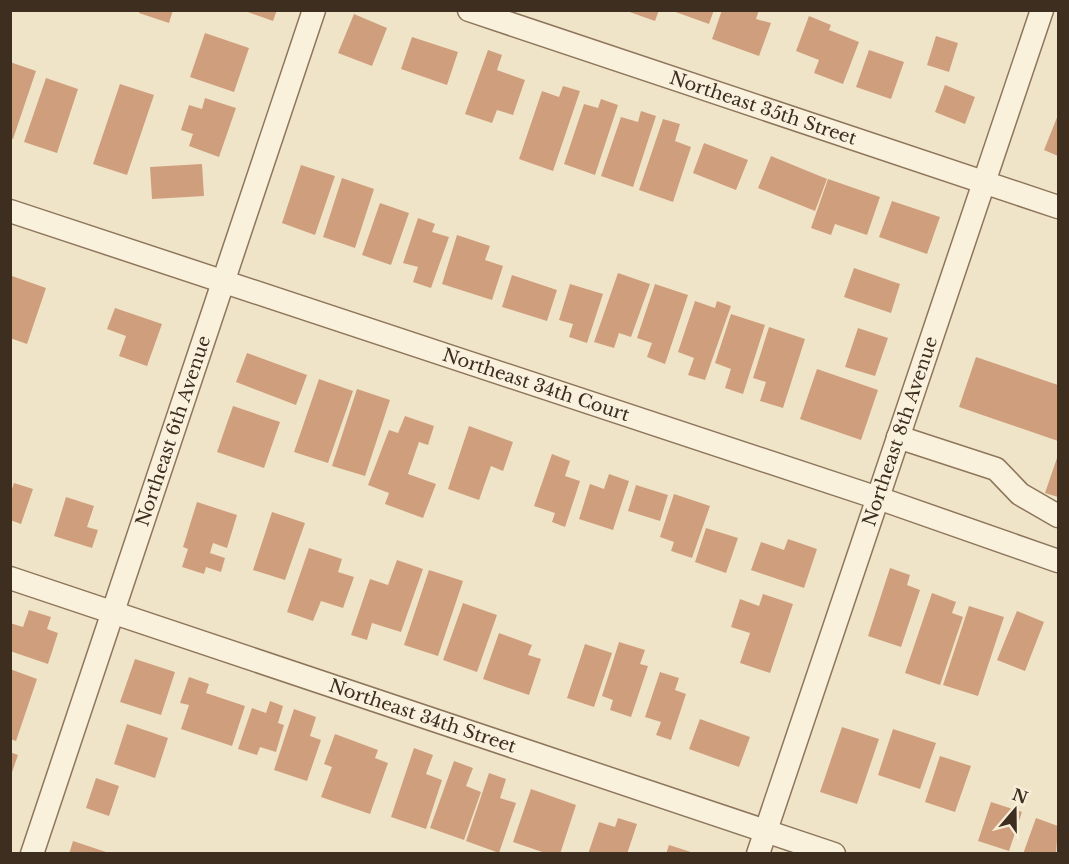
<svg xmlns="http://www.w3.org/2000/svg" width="1069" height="864" viewBox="0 0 1069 864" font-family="'Libre Baskerville',serif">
<rect width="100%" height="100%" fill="#f0e4c8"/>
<path fill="#cf9f7d" d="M140,10h33l-4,13 -30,-10z
M242,10h35l-4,11z
M624,10h35l-4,11z
M670,10h44l-5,14z
M722,10h37l-3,9 15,4 -12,33 -47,-17z
M354,14l33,14 -15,38 -34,-13z
M809,16l22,9 -2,5 30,12 -16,42 -29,-11 5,-13 -23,-9z
M205,33l44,15 -15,44 -44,-15z
M936,36l22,7 -9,29 -22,-7z
M412,37l46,15 -11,33 -46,-16z
M488,50l14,5 -5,15 28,10 -12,35 -16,-5 -5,13 -27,-9z
M869,50l35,12 -13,37 -35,-12z
M10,62l26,9 -23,68 -3,-1z
M46,78l32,11 -21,64 -33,-11z
M120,84l34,11 -27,80 -34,-11z
M945,85l30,12 -10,27 -30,-12z
M563,86l17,5 -27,80 -34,-12 23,-68 17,6z
M205,98l31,10 -17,49 -30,-11 4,-12 -12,-4 8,-25 13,4z
M601,99l17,6 -23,70 -31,-11 20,-60 14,4z
M641,111l15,5 -23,71 -32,-11 20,-59 17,5z
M1058,115v41l-14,-6z
M663,119l17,5 -5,17 16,6 -18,55 -34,-12z
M704,143l44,17 -12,30 -43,-17z
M771,156l56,23 -12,32 -57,-23z
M202,164l2,32 -52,3 -2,-32z
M301,165l34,11 -20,59 -33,-12z
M342,178l32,11 -19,59 -32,-11z
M828,179l52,18 -13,38 -32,-11 -4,11 -20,-7z
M892,201l48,16 -13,37 -48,-17z
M380,203l29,10 -18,52 -29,-10z
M418,218l17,6 -3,8 17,5 -18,51 -18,-6 5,-15 -15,-4z
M457,235l33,11 -5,14 18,6 -11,34 -50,-16z
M854,268l46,16 -9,29 -47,-16z
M618,273l32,11 -19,53 -12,-4 -5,15 -20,-6z
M512,275l45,15 -10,31 -45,-14z
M12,276l34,12 -19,56 -17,-6z
M570,284l33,10 -16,49 -18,-6 4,-13 -14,-4z
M655,284l33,11 -23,69 -18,-7 5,-14 -15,-5z
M695,301l20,7 2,-7 14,5 -26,74 -17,-5 6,-17 -16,-6z
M115,308l47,16 -15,42 -28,-10 7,-20 -19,-7z
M731,314l34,11 -22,69 -18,-6 6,-19 -16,-6z
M769,327l36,12 -22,69 -23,-7 6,-19 -13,-4z
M858,328l30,10 -13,38 -30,-9z
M247,353l60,22 -11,30 -60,-23z
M976,357l82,28v56l-99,-34z
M817,369l61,21 -17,50 -61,-21z
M319,379l34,12 -25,72 -34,-11z
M357,389l33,11 -25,76 -33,-10z
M233,406l47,16 -16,46 -47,-16z
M405,416l29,10 -6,19 -9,-3 -11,32 28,10 -13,34 -38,-14 4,-11 -21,-8 21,-55 9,3z
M469,426l44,16 -10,29 -12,-5 -12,34 -31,-11z
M552,454l18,7 -5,15 15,5 -15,46 -13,-5 3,-9 -21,-7z
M1058,455v42l-13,-4z
M609,474l20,7 -16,49 -34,-11 11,-35 14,5z
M14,483l19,6 -12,35 -11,-4v-25z
M636,485l32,10 -8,26 -32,-10z
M674,494l36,12 -18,52 -21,-7 3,-9 -14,-5z
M66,497l28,9 -7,21 11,3 -6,18 -38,-12z
M197,502l40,13 -10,33 -14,-5 -3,10 15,5 -4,14 -15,-5 -2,7 -22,-7 6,-18 -5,-2z
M272,512l33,11 -20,57 -32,-10z
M706,528l32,10 -12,35 -31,-11z
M788,539l29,10 -13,39 -53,-18 10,-28 23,8z
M309,548l33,11 -4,13 16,5 -11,31 -22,-7 -8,20 -26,-9z
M397,560l26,9 -22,63 -29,-9 -5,17 -16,-5 19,-56 18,6z
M890,568l20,7 -3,10 13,5 -19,57 -33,-11z
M429,570l34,11 -25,75 -34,-11z
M932,593l24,9 -4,11 11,4 -23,68 -35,-12z
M763,594l30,10 -23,69 -30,-10 10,-30 -19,-6 9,-28 19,7z
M463,603l34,12 -20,57 -34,-12z
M969,606l35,11 -26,79 -35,-11z
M29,610l22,7 -4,12 11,4 -10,31 -38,-13v-28l13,4z
M1017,611l27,11 -19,49 -28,-11z
M499,633l33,12 -4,10 13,4 -12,36 -46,-16z
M619,642l26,8 -5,14 8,2 -17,51 -21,-7 3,-10 -11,-4z
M585,644l27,9 -18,54 -27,-9z
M135,659l40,13 -14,43 -41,-13z
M10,669l27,10 -21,62 -6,-2z
M660,672l19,6 -4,12 11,4 -15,46 -15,-5 5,-13 -16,-5z
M189,677l20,7 -3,9 39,13 -13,40 -51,-17 8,-24 -9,-2z
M270,701l13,5 -5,17 6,2 -8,27 -16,-5 -3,8 -19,-6 14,-41 14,5z
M294,709l22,8 -6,19 11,4 -14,41 -33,-11z
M700,719l50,18 -11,30 -50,-18z
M127,724l41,14 -13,40 -41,-14z
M842,727l37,12 -22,65 -37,-12z
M893,729l43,14 -16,46 -42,-14z
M335,734l43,16 -3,8 13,5 -18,51 -49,-17 11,-30 -8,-3z
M414,748l19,7 -7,19 16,6 -16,49 -35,-12z
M10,752l8,3 -7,20h-1z
M940,756l31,10 -16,46 -30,-10z
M454,761l19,7 -7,18 15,6 -17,48 -34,-12z
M489,773l17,6 -6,19 16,5 -17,50 -33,-12z
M96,778l23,8 -10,30 -23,-8z
M531,789l45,16 -16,49h-12l-35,-12z
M991,802l31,10 -13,39 -31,-10z
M618,818l19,6 -10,30h-39l11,-32 16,5z
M1036,818l22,8 -2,28h-33z
M73,841l36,12v1h-40z
M669,845l25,8v1h-28z"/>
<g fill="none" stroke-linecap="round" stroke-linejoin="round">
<g stroke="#8d765c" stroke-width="25">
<g id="minor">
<path id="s1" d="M469,10l589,197"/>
<path id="s2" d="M10,211l868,287 180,63"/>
<path d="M898,437l98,32 24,25 38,22"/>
<path id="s3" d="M10,578l824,276"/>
<path id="s4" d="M32,854l282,-844"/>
<path id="s5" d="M758,854l284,-844"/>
</g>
</g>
<use href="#minor" stroke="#faf1dc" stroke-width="22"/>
</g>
<g text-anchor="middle" stroke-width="5" stroke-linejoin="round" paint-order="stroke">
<g font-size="18" fill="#3d2e20" stroke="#f7eed8">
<text dy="6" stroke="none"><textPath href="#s1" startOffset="310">Northeast 35th Street</textPath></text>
<text dy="6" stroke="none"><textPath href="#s2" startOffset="554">Northeast 34th Court</textPath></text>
<text dy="6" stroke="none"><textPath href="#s4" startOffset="446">Northeast 6th Avenue</textPath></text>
<text dy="6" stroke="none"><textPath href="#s5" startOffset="446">Northeast 8th Avenue</textPath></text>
<text dy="6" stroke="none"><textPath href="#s3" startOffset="435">Northeast 34th Street</textPath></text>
</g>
</g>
<rect width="1069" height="864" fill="none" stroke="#3d2e20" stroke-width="24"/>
<g transform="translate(1015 810) rotate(20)" stroke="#f7eed8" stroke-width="4.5" paint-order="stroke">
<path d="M0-4.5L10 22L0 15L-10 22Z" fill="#3d2e20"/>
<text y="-9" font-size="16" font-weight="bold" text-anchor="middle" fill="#3d2e20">N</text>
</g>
</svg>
